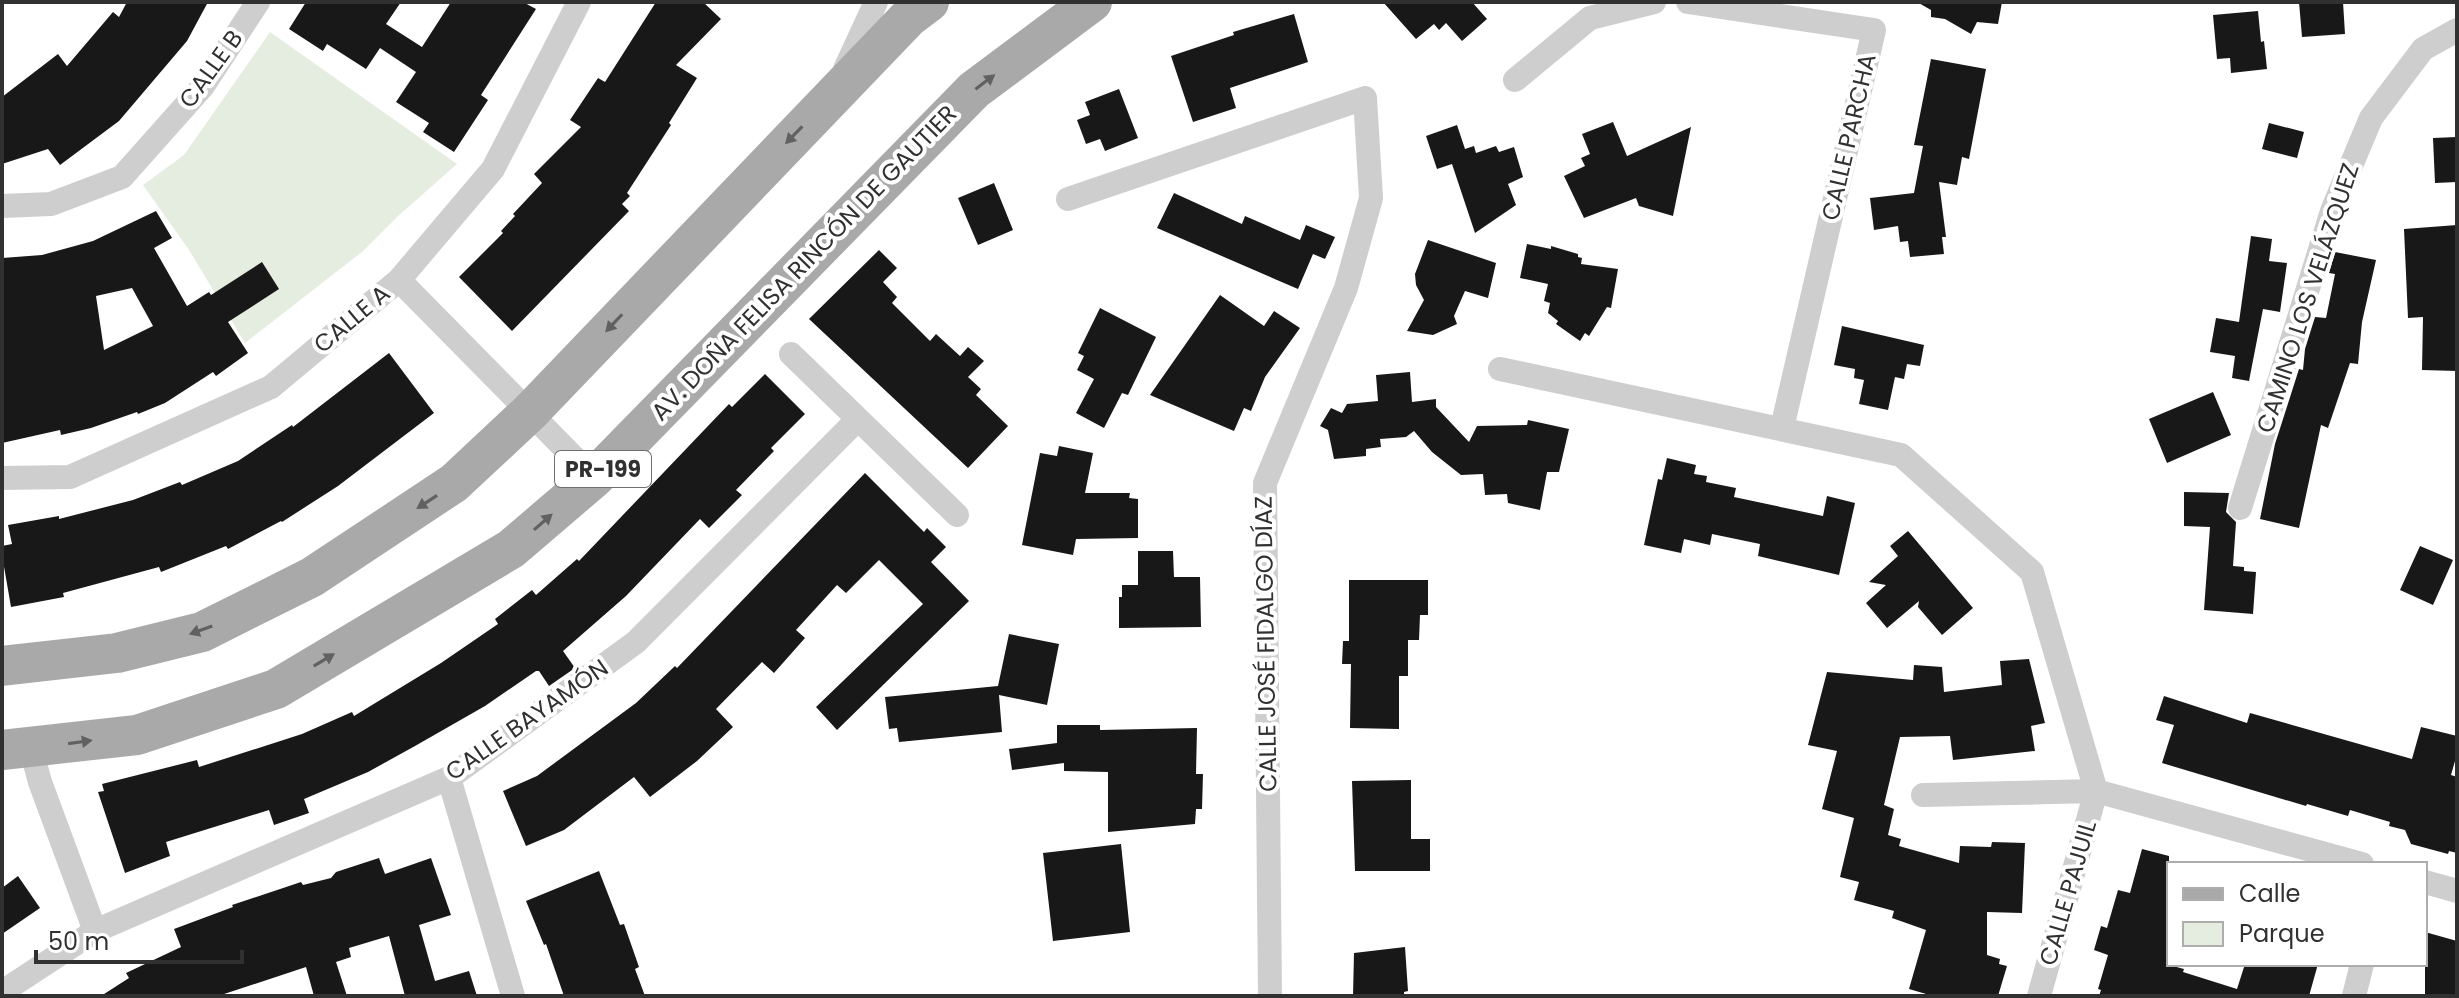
<svg xmlns="http://www.w3.org/2000/svg" width="2459" height="998" viewBox="0 0 2459 998" font-family="Poppins,sans-serif">
<rect width="100%" height="100%" fill="#fff"/>
<path fill="#e5ede0" d="M270,32l187,132 -60,53 -35,35 -117,91 -56,-93 -46,-65 41,-30z"/>
<path fill="#181818" fill-rule="evenodd" d="M127,2h81l-21,39 -68,80 -59,44 -12,-16 -46,15v-67l56,-43 9,12 46,-54 6,5z
M306,2h95l-15,22 36,23 29,-45h72l13,7 -55,86 7,5 -34,52 -31,-20 6,-9 -33,-21 20,-30 -36,-24 -14,21 -39,-25 -4,7 -34,-22z
M656,2h47l18,17 -45,46 21,13 -28,45 2,2 -44,68 3,3 -8,8 7,7 -117,120 -53,-54 44,-44 -2,-2 14,-15 -2,-2 29,-31 -8,-9 47,-47 -11,-7 28,-42 7,4z
M1383,2h89l15,17 -25,22 -16,-18 -7,7 -5,-6 -18,15z
M1917,2h85l-4,22 -21,-2 -6,12 -26,-15 -14,-2v-7z
M2299,2h44l2,32 -43,3z
M2258,11l3,31 3,-1 3,28 -36,4 -1,-15 -13,1 -4,-44z
M1294,14l14,48 -78,26 6,20 -43,14 -22,-66 63,-21 -1,-3z
M1931,59l55,10 -17,90 -7,-2 -5,28 -18,-3 7,55h-4l2,17 -34,3 -2,-16 -8,1 -2,-16 -24,4 -4,-32 44,-5 9,-47 -9,-1z
M1119,89l19,49 -33,13 -5,-12 -14,5 -9,-24 13,-5 -5,-13z
M1613,122l14,34 64,-29 -18,89 -34,-10 -3,-8 -52,20 -20,-42 21,-10 -4,-8 9,-4 -8,-20z
M2269,123l35,9 -7,26 -35,-9z
M1457,125l8,24 9,-3 2,7 20,-7 3,6 15,-5 9,30 -15,7 8,21 -41,28 -23,-69 -15,5 -11,-33z
M2457,137v45l-22,1 -2,-45z
M994,183l19,47 -35,15 -20,-47z
M1174,193l68,31 3,-8 55,24 6,-15 29,12 -10,22 -12,-5 -15,35 -141,-61z
M156,211l16,27 -18,10 33,58 22,-14 2,3 51,-33 17,27 -51,33 20,31 -32,23 -3,-4 -48,31 -27,11 -1,-2 -46,16 -30,7 -1,-5 -58,13v-185l40,-3 51,-14zM132,288l21,38 -49,24 -8,-54z
M2457,225v146l-35,-1 1,-53 -15,1 -4,-89z
M2251,236l21,3 -3,22 18,2 -7,49 -17,-3 -14,72 -17,-3 3,-22 -25,-4 6,-34 23,4z
M1428,240l68,23 -8,35 -23,-7 -11,25 3,8 -24,11 -26,-4 17,-31 -8,-15 -1,-11z
M1527,244l24,5v-3l27,8v3l4,1 -1,6 37,5 -7,39 -4,-1 -18,29 -4,-3 -5,8 -24,-17 2,-3 -10,-8 2,-10 -6,-2 4,-17 -28,-6z
M879,250l18,18 -14,14 14,15 -5,6 38,38 6,-7 24,22 8,-9 16,14 -16,16 13,12 -5,6 32,31 -40,42 -159,-149z
M2335,252l41,8 -14,62 -4,42 -8,-1 -22,65 -7,-3 -22,103 -39,-9 15,-75 24,-75 4,1 2,-21 10,-32 11,1 9,-44 -6,-1z
M1220,295l44,31 10,-15 26,17 -35,49 -14,34 -7,-3 -10,23 -84,-36z
M1100,308l56,29 -28,58 -6,-2 -18,35 -28,-15 18,-34 -17,-9 7,-14 -6,-3z
M1842,326l82,19 -4,21 -13,-2 -3,15 -9,-2 -7,33 -29,-6 5,-24 -10,-2 1,-9 -21,-4z
M389,353l45,60 -96,73 -56,36 -1,-1 -53,28 -2,-3 -65,26 -2,-5 -96,26 1,4 -53,10 -9,-52v-9l10,-2 -4,-19 51,-9v3l74,-19 47,-18 2,3 56,-24 54,-36 1,2z
M1410,372l2,30 24,-3v8l33,35 8,-16 50,-1 1,-5 41,9 -10,43h-12l-7,38 -32,-7 -1,-9 -22,1 -2,-21 -22,1 -29,-23 -18,-21 -8,6 -26,2 1,8 -15,2v7l-32,3 -6,-29 -8,-4 11,-18 11,5 5,-9 31,-3 -2,-26z
M765,374l40,40 -34,34 3,3 -38,39 6,5 -33,33 -9,-9 -74,77 -63,55 12,17 -26,18 -10,-15h-3l-51,35 -70,40 -47,26 -64,27 5,14 -35,12 -5,-15 -103,32 4,14 -45,17 -27,-81 6,-1 -2,-7 95,-24 2,7 103,-33 50,-22 2,4 87,-53 57,-39 -3,-5 37,-29 4,5 41,-36 2,2 150,-157 3,3z
M2213,392l18,43 -64,28 -18,-44z
M1059,446l34,7 -8,40h45l-1,5 9,1v39l-62,1 -3,16 -51,-10 18,-92 17,3z
M1667,458l29,7 -2,9 13,2 -1,6 30,6 -2,9 89,19 4,-20 28,7 -16,72 -81,-19 2,-12 -48,-10 -2,11 -26,-6 -3,14 -37,-8 14,-66 4,1z
M865,473l59,59 3,-4 19,19 -15,15 38,39 -132,129 -21,-23 107,-103 -44,-44 -33,33 -9,-8 -41,45 9,8 -31,35 -12,-11 -46,47 17,18 -36,34 -47,36 -16,-20 -70,53 -38,16 -23,-55 34,-15 99,-73 39,-37 2,2z
M2184,492l45,1 -3,19 10,10 -3,44 11,1v4l12,1 -3,42 -49,-4 6,-83 -26,-1z
M1908,531l65,77 -31,27 -24,-28 1,-6 -32,27 -21,-25 20,-18 -17,-3 29,-26 -8,-10z
M2420,546l33,14 -20,45 -33,-15z
M1138,551h35l1,26h26l1,50 -82,1v-31h3v-12h16z
M1349,580h79v35h-8l-1,25h-11v36h-9v53l-49,-1 1,-64h-9l1,-23h6z
M1009,634l50,10 -12,61 -48,-10 3,37 -103,10 -2,-14 -8,1 -4,-32 113,-11z
M2029,659l16,64 -14,3 4,25 -82,9 -3,-24 -50,1 -16,68 10,4 -6,26 13,4 -2,7 60,17 1,-17 31,1 1,-5 33,1 -3,70 -35,-1v43l13,4 -1,5 8,2 -9,30h-65l-24,-7 17,-59 -34,-12 2,-7 -40,-11 5,-18 -19,-5 14,-59 -32,-9 15,-58 -29,-6 19,-73 86,8 1,-15 28,2 2,25 58,-7 -2,-24z
M2164,696l83,27 3,-10 162,46 9,-32 36,9v18l-6,21 6,2v76l-8,-2 -1,3 -37,-10 -6,-14 -16,-4 1,-4 -40,-12 -2,6 -41,-12 -1,2 -144,-43 12,-38 -18,-5z
M1057,725h43v5l97,-2 -1,46h7l-1,35h-6l-1,15 -87,8v-60l-44,-1v-8l-52,7 -3,-21 48,-6z
M1411,780v59h19v32h-75l-3,-90z
M1121,844l9,88 -77,9 -10,-88z
M2142,849l27,7v109l15,4 -1,3 54,17 8,-25h73l-9,32h-210l2,-6 -3,-1 10,-34 -14,-5 7,-24 6,2 11,-38 12,3z
M379,858l6,16 46,-16 20,57 -32,10 16,56 34,-10 8,25h-72l-16,-60 -40,12 2,9 -15,5 11,34h-33l-8,-29 -88,29h-117l28,-18 -3,-5 55,-26 -7,-18 59,-22 -1,-2 69,-23 2,3 28,-7 5,-6z
M599,871l21,54 4,-1 15,43 -4,2 10,27h-81l-18,-52 -2,1 -18,-44z
M18,876l22,32 -38,26v-46z
M2425,932l32,9v55h-32z
M1405,947l3,44 -4,1v4h-51l1,-43z"/>
<g fill="none" stroke-linecap="round" stroke-linejoin="round">
<path stroke="#cecece" stroke-width="24" d="M1688,2l186,28 -92,398
M845,69l31,-67
M1515,80l75,-62 64,-16
M1068,199l297,-101 6,100 -25,90 -81,195 5,513
M2,206l49,-2 71,-27 81,-91 55,-84
M399,280l195,198
M791,354l166,161
M1500,369l401,86 131,117 64,219 -57,205
M2,478l68,-1 201,-90 128,-107 94,-111 86,-167
M2240,508l92,-297 39,-93 52,-69 34,-19
M31,749l9,33 55,149
M449,778l64,218
M1923,795l173,-4 266,73
M2425,882l32,9
M2,992l93,-61 354,-153 187,-136 222,-223
M2354,996l8,-32"/>
<path stroke="#a9a9a9" stroke-width="40" d="M2,666l115,-13 85,-21 110,-55 142,-94 76,-71 379,-395 20,-15
M2,750l135,-15 139,-46 235,-140 83,-71 380,-388 118,-88"/>
</g>
<defs><path id="oneway-solid" d="M-6-.8H1V-3.2L6.5 0L1 3.2V.8H-6Z" transform="scale(2)"/></defs>
<g fill="#616161">
<use href="#oneway-solid" transform="translate(985 82) rotate(-37)"/>
<use href="#oneway-solid" transform="translate(794 135) rotate(134)"/>
<use href="#oneway-solid" transform="translate(614 323) rotate(133)"/>
<use href="#oneway-solid" transform="translate(427 502) rotate(147)"/>
<use href="#oneway-solid" transform="translate(543 522) rotate(-41)"/>
<use href="#oneway-solid" transform="translate(201 630) rotate(160)"/>
<use href="#oneway-solid" transform="translate(324 660) rotate(-31)"/>
<use href="#oneway-solid" transform="translate(80 742) rotate(-8)"/>
</g>
<g text-anchor="middle" stroke-width="8" stroke-linejoin="round" paint-order="stroke">
<rect fill="#fff" stroke="#6f6f6f" stroke-width="2" x="555" y="451" width="96" height="36" rx="6"/>
<g font-size="22" font-weight="bold" fill="#313131">
<text x="603" y="477">PR-199</text>
</g>
<g font-size="24" fill="#313131" stroke="#fff">
<text transform="translate(211 69) rotate(-54)" y="8">CALLE B</text>
<text transform="translate(1849 137) rotate(-77)" y="8">CALLE PARCHA</text>
<text transform="translate(804 263) rotate(-46)" y="8">AV. DOÑA FELISA RINCÓN DE GAUTIER</text>
<text transform="translate(2308 298) rotate(-72)" y="8">CAMINO LOS VELÁZQUEZ</text>
<text transform="translate(352 319) rotate(-40)" y="8">CALLE A</text>
<text transform="translate(1266 644) rotate(-91)" y="8">CALLE JOSÉ FIDALGO DÍAZ</text>
<text transform="translate(527 720) rotate(-35)" y="8">CALLE BAYAMÓN</text>
<text transform="translate(2068 893) rotate(-74)" y="8">CALLE PAJUIL</text>
</g>
</g>
<rect width="2459" height="998" fill="none" stroke="#313131" stroke-width="8"/>
<rect x="2167" y="862" width="260" height="104" fill="#ffffff" stroke="#adadad" stroke-width="2"/>
<rect x="2183" y="888" width="40" height="12" fill="#a9a9a9" stroke="#adadad" stroke-width="2"/>
<text x="2239" y="902" font-size="24" fill="#313131">Calle</text>
<rect x="2183" y="922" width="40" height="24" fill="#e5ede0" stroke="#adadad" stroke-width="2"/>
<text x="2239" y="942" font-size="24" fill="#313131">Parque</text>
<path d="M36 950v12h206v-12" fill="none" stroke="#313131" stroke-width="4"/>
<text x="48" y="950" font-size="24" fill="#313131" stroke="#ffffff" stroke-width="6" paint-order="stroke">50 m</text>
</svg>
